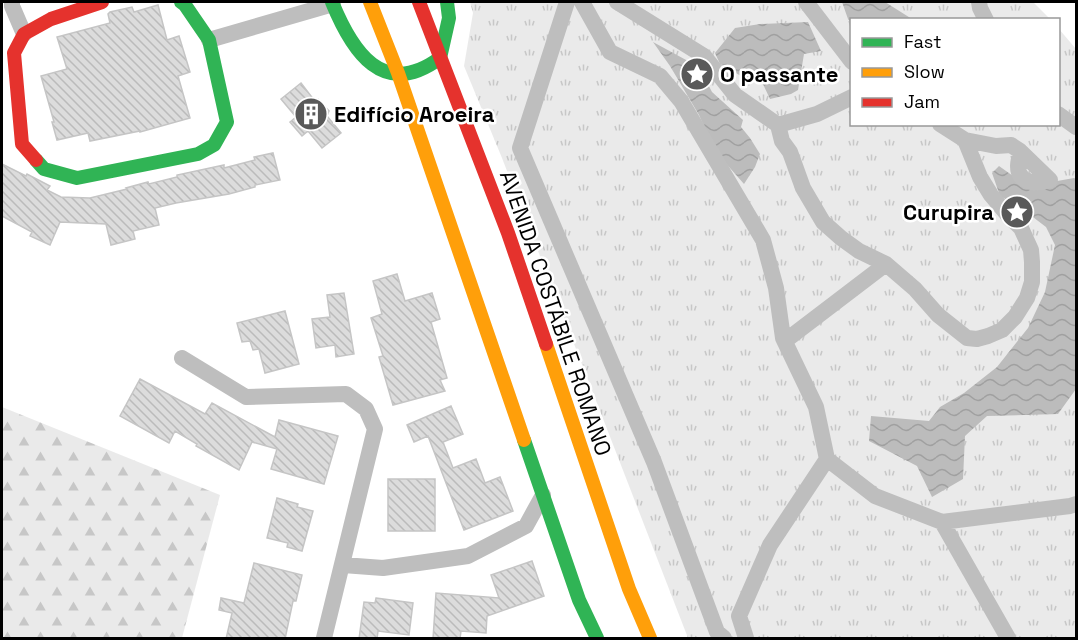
<svg xmlns="http://www.w3.org/2000/svg" width="1078" height="640" viewBox="0 0 1078 640" font-family="'Space Grotesk',sans-serif">
<defs>
<pattern id="forest-firs" width="22" height="20" patternUnits="userSpaceOnUse" patternTransform="scale(1.5)"><rect width="22" height="20" fill="#eaeaea"/><path d="M5 1l3.5 6h-7zM16 11l3.5 6h-7z" fill="#c7c7c7"/></pattern>
<pattern id="park-tufts" width="24" height="20" patternUnits="userSpaceOnUse" patternTransform="scale(1.5)"><rect width="24" height="20" fill="#eaeaea"/><path d="M3 7l-1-3M5 7V3M7 7l1-3M15 17l-1-3M17 17v-4M19 17l1-3" fill="none" stroke="#c7c7c7"/></pattern>
<pattern id="water-waves" width="16" height="10" patternUnits="userSpaceOnUse" patternTransform="scale(1.5)"><rect width="16" height="10" fill="#bcbcbc"/><path d="M0 5q4-4 8 0t8 0" fill="none" stroke="#a0a0a0"/></pattern>
<pattern id="building-back-hatch" width="6" height="6" patternUnits="userSpaceOnUse" patternTransform="scale(1.5)"><rect width="6" height="6" fill="#dcdcdc"/><path d="M-1 5l2 2M0 0l6 6M5-1l2 2" fill="none" stroke="#bbb"/></pattern>
</defs>
<rect width="100%" height="100%" fill="#fff"/>
<path fill="url(#forest-firs)" d="M2,407l218,88 -38,143h-179l-1,-35z"/>
<path fill="url(#park-tufts)" d="M470,2h563l17,17 -198,1v104h206l1,-95 17,20v589h-388l-186,-480 -38,-92 9,-53z"/>
<path fill="url(#water-waves)" d="M842,2h43l27,17 -60,1 -1,2 -3,-3z
M808,22l13,29 -17,3 -6,36 -7,4 -21,5 -8,-17 -21,-6 -21,-12 -5,-11 20,-25 25,-4z
M653,42l46,25 13,25 31,28 -2,7 9,11 10,16 -5,13 -11,17 -29,-33 -16,-36 -29,-49z
M999,166l34,24 13,-7 28,-5 2,1v210l-18,25 -71,2 -22,20 -2,43 -31,18 -15,-31 -48,-25 2,-25 58,5 11,-14 24,-14 33,-26 31,-39 17,-36 10,-47 -9,-18 -25,-19 -21,-12 -8,-23z"/>
<path fill="url(#building-back-hatch)" stroke="#c5c5c5" stroke-width="1.5" d="M158,5l9,35 12,-4 11,36 -12,4 12,42 -50,14v-1l-50,10 -2,-8 -31,7 -5,-18h2l-13,-46 26,-7 -10,-32 53,-14 -2,-9 2,-2 22,-5 2,5z
M301,83l13,17 4,-1 11,12 -2,5 14,17 -19,15 -14,-17 -6,5 -12,-14 6,-5 -15,-18z
M273,153l7,27 -25,5v2l-26,7 -53,9 -21,5 4,17 -26,6 2,8 -24,6 -5,-21 -46,-2 -10,23 -20,-9 2,-4 -30,-16v-52l24,12 1,-2 23,12 -3,4 14,7 29,1 37,-9 -1,-1 22,-6 1,2 28,-7v-2l47,-10v3l31,-8 -1,-3z
M397,274l8,27 27,-8 8,26 -9,3 16,56 -7,2 5,11 -52,14 -14,-48 4,-1 -12,-38 11,-4 -9,-33z
M344,293l10,61 -18,3 -1,-12 -19,3 -4,-29 18,-2 -3,-22z
M285,311l14,53 -34,9 -6,-24 -6,1 -3,-9 -8,1 -5,-19z
M140,379l65,35 7,-11 63,34 4,-17 59,16 -14,48 -53,-15 6,-20 -25,-7 -13,28 -43,-24 1,-2 -22,-13 -6,12 -49,-27z
M451,406l12,28 -20,8 10,26 23,-9 9,24 15,-6 13,34 -49,19 -36,-94 -14,6 -7,-17z
M388,479h47v52h-47z
M277,498l21,6 -1,3 16,4 -11,40 -15,-4 1,-4 -21,-5z
M532,561l12,35 -57,20 -1,17 -25,-2 -1,8h-27l3,-46 63,5 -8,-23z
M254,563l48,12 -6,26h-3l-8,38h-59l6,-26 -13,-3 2,-12 23,5z
M376,598l37,5 -4,32 -31,-4 -1,8h-18l5,-37 11,1z"/>
<g fill="none" stroke-linecap="round" stroke-linejoin="round">
<path stroke="#bebebe" stroke-width="16" d="M12,2v4l12,28
M567,2l-47,146 134,314 63,170 7,6
M582,2l28,50 50,24 21,25 82,139 13,48 7,50 33,69 11,52 48,37 67,26 128,-16 6,-2
M617,2l87,54 31,39 43,30
M806,2l46,60
M979,2l1,6 6,12
M209,40l124,-36
M852,97l-35,17 -39,11 4,16 8,11 13,36 20,34 18,16 18,13 27,13 29,25 23,26 29,23 10,1 11,-3 14,-6 13,-13 12,-19 5,-16v-20l-1,-12 -10,-22 -15,-15 -15,-18 -11,-18 -15,-37 -25,-16
M1058,114l18,13
M965,140l31,6 15,-1 9,6 30,29c-12,4 -32,5 -32,-14 0,-5 2,-10 2,-15
M785,341l101,-77
M182,358l64,39 100,-3 20,15 9,20 -51,209
M942,522l66,116
M343,565l40,3 85,-12 58,-30 17,-31
M746,638l-7,-22 31,-71 57,-86"/>
<path stroke="#30b455" stroke-width="14" d="M332,2c20,49 51,98 108,56l9,-40 -2,-16
M36,160l8,9 33,9 121,-24 16,-9 13,-23 -18,-82 -24,-35 -4,-3
M524,440l55,160 18,38"/>
<path stroke="#ff9f0a" stroke-width="14" d="M370,2l28,71 126,367
M546,344l83,245 21,49"/>
<path stroke="#e5322d" stroke-width="14" d="M419,2l89,231 38,111
M36,160l-14,-16 -8,-91 10,-19 27,-15 51,-17"/>
</g>
<defs>
<g id="sight-disc" transform="scale(1.725)"><circle r="9.5" fill="#595959" stroke="#fff"/><path d="M0-6L1.8-2.2L6-1.7L2.9 1.2L3.7 5.4L0 3.3L-3.7 5.4L-2.9 1.2L-6-1.7L-1.8-2.2Z" fill="#fff"/></g>
<g id="building-disc" transform="scale(1.725)"><circle r="9.5" fill="#595959" stroke="#fff"/><path d="M-4-6H4V6H1V3H-1V6H-4ZM-2.5-4.3h1.7v1.8h-1.7ZM.8-4.3h1.7v1.8H.8ZM-2.5-1h1.7V.8h-1.7ZM.8-1h1.7V.8H.8Z" fill="#fff"/></g>
</defs>
<g fill-rule="evenodd">
<use href="#sight-disc" x="697" y="74"/>
<use href="#building-disc" x="311" y="114"/>
<use href="#sight-disc" x="1017" y="212"/>
</g>
<g text-anchor="middle" stroke-width="5" stroke-linejoin="round" paint-order="stroke">
<g font-size="22" font-weight="bold" fill="#000" stroke="#fff" text-anchor="start">
<text x="720" y="82">O passante</text>
<text x="334" y="122">Edifício Aroeira</text>
<text x="994" y="220" text-anchor="end">Curupira</text>
</g>
<g font-size="22" fill="#000" stroke="#fff">
<text transform="translate(556 313) rotate(71)" y="8">AVENIDA COSTÁBILE ROMANO</text>
</g>
</g>
<rect width="1078" height="640" fill="none" stroke="#000000" stroke-width="6"/>
<rect x="850" y="18" width="210" height="108" fill="#ffffff" stroke="#999999" stroke-width="1.5"/>
<rect x="862" y="38" width="30" height="9" fill="#30b455" stroke="#999999" stroke-width="1.5"/>
<text x="904" y="48" font-size="18" fill="#000000">Fast</text>
<rect x="862" y="68" width="30" height="9" fill="#ff9f0a" stroke="#999999" stroke-width="1.5"/>
<text x="904" y="78" font-size="18" fill="#000000">Slow</text>
<rect x="862" y="98" width="30" height="9" fill="#e5322d" stroke="#999999" stroke-width="1.5"/>
<text x="904" y="108" font-size="18" fill="#000000">Jam</text>
</svg>
